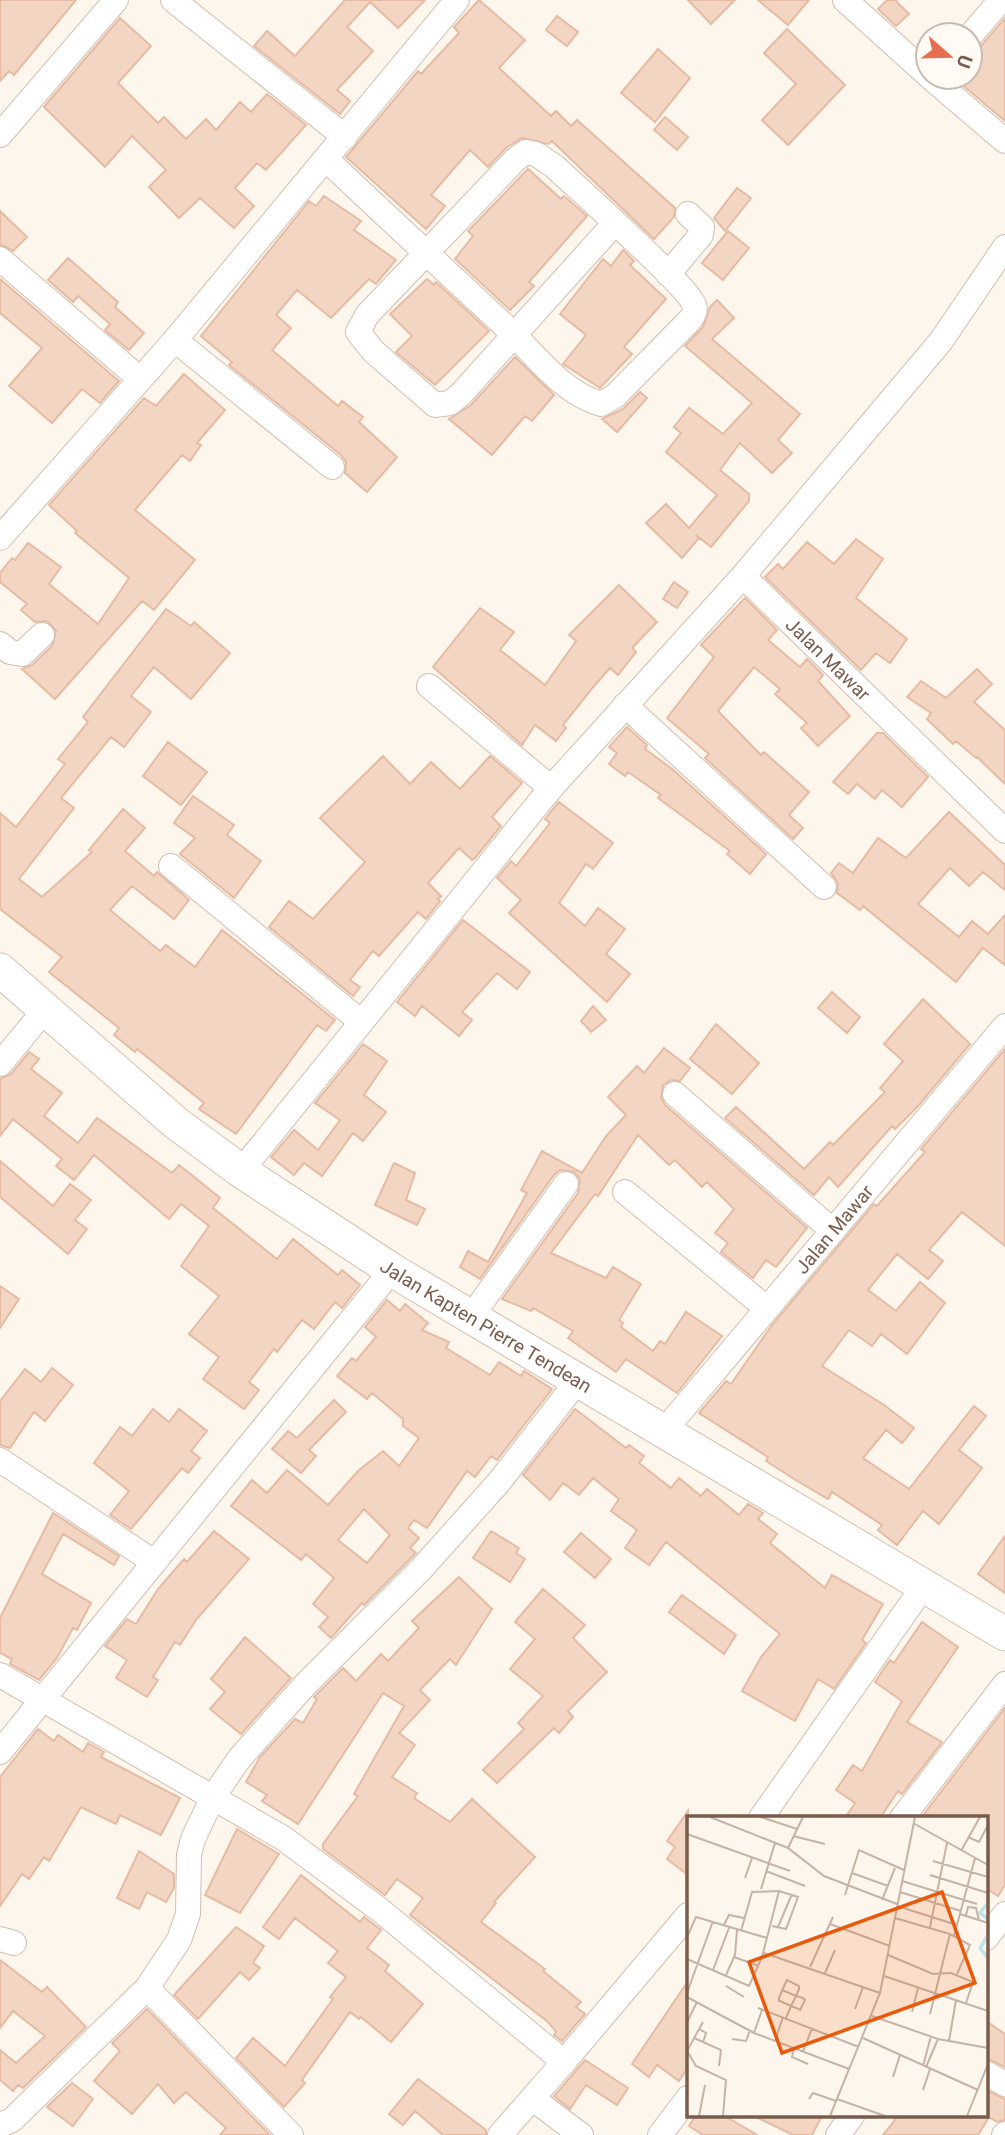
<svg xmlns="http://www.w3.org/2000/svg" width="1005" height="2135" viewBox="0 0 1005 2135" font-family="Roboto,sans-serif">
<rect width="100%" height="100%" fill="#fdf6ec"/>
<path fill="#f3d5c3" stroke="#e6bba3" stroke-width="2" fill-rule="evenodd" d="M0,0h76l-62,75 -5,-4 -9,10z
M345,0h80l-27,28 -28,-26 -23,25 26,24 -36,39 13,11 -10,13 -86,-68 13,-15 28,25z
M479,0l46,40 -26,28 52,48 5,-5 15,15 6,-6 98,88 -1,9 -20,22 -102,-98 -4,3 -26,-6 -15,9 -19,20 -18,-17 -39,45 14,11 -19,23 -80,-72 72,-86 3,3 38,-41 -5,-6z
M688,0h47l-24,24z
M758,0h51l-21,25z
M887,0h8l14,14 -13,12 -18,-17z
M557,16l21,16 -11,14 -21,-16z
M120,18l31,28 -33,37 40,40 6,-6 22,22 20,-20 10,11 24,-28 11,10 16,-18 39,31 -40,45 -9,-7 -22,25 19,18 -20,22 -34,-30 -21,20 -30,-31 17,-17 -34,-34 -27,31 -61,-60z
M1005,18v103l-52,-44h17v-26l11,-5z
M787,29l58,56 -57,60 -26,-25 34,-36 -32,-31z
M658,49l32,29 -35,44 -34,-29z
M665,117l23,20 -11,13 -23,-20z
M528,169l33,30 3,-3 23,20 -58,66 5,4 -24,24 -55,-51 18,-23 -5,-5z
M737,188l14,10 -26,33 -11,-13z
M324,196l37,25 -7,9 42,30 -20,24 -7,-5 -38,39 -34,-28 -21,25 15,13 -19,22 66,56 4,-5 21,16 -4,5 38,35 -30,35 -22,-19 1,-11 -5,-7 -112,-90 3,-3 -31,-26 108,-135 7,5z
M0,211l27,26 -14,14 -13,-7z
M728,231l21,17 -26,32 -21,-17z
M623,250l11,11 -4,4 36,34 -42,48 8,7 -32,34 -37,-24 23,-29 -26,-21 43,-55 8,7z
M68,258l50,44 -3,5 29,26 -15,17 -24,-20 5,-6 -32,-28 -5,6 -25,-22z
M0,279l119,102 -19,22 -18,-14 -30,34 -43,-37 33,-38 -42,-35z
M427,279l7,6 2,-3 53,49 -54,54 -39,-33 16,-16 -22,-22z
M717,300l17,18 -22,21 88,75 -22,26 14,13 -20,20 -32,-30 -20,27 29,24v7l-38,46 -15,-12 3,3 -17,20 -36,-35 20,-19 23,24 28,-33 -51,-43 15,-19 -7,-6 15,-19 34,26 29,-31 -67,-57 18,-19 7,-20z
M515,357l39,38 -22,26 -7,-5 -33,39 -43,-36 22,-14z
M184,374l41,36 -28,33 4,2 -11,16 -8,-6 -47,55 60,50 -41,50 -12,-9 -87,98 -33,-30 10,-4 20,-19 4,-15 -9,-10 -12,1 -14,-12 6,-6 -27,-22v-9l12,-15 3,2 13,-17 33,24 -12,17 49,40 31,-46 -54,-45 2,-2 -28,-26 95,-107 12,8z
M640,392l7,6 -30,34 -15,-13 21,-10z
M856,539l27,20 -27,39 51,41 -17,24 -14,-10 -15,17 -96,-93 13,-13 5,5 24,-27 27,22z
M674,582l14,10 -11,16 -14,-9z
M619,585l38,37 -25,26 4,4 -18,23 -8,-7 -15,17 -32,40 3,3 -10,13 -21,-16 -13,20 -89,-78 47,-59 34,24 -14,18 45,35 31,-44 -7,-6z
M745,598l32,32 -9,10 32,27 7,-8 16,16 -5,6 32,35 -32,30 -17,-18 6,-5 -32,-29 5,-5 -26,-22 -36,44 43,44 3,-3 45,40 -20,23 14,13 -10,11 -88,-81 4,-4 -42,-36 47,-61 -13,-12z
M166,609l25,17 3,-4 36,31 -39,46 -37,-32 -23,29 20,16 -27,35 -13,-10 -50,61 13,10 -55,71 23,18 50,-45 -3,-2 34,-41 22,19 -20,23 29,25 3,-4 32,28 -15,19 -42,-33 -22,24 50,41 6,-6 29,22 27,-37 113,90 -9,11 -9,-6 -81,109 -37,-25 5,-6 -67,-54 -2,3 -21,-17 5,-7 -70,-56 13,-15 -62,-48v-96l16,14 49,-63 -7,-5 30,-37 -5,-5z
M977,669l15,15 -18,18 31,28v54l-28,-27 -1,1 -20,-17 -3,3 -26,-25 4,-6 -24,-16 14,-16 25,17z
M627,727l20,18 -2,4 27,20 94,85 -16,20 -23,-20 3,-3 -72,-53 3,-3 -33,-23 -3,4 -16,-12 8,-11 -8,-6z
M877,733h6l45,44 -26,30 -20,-17 -7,9 -18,-15 -9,10 -15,-12z
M168,742l39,30 -26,33 -38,-29z
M383,756l27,28 21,-22 29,27 30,-33 32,27 -30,34 9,9 -26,32 -3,2 -13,-12 -31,35 13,13 -3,3 2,2 -14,18 -8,-7 -39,44 -6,-5 -23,29 10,7 -7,9 -84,-69 20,-26 24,18 52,-57 -45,-44z
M193,796l41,29 -7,10 34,26 -27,37 -54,-44 15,-16 -21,-15z
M559,802l54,41 -20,26 -7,-5 -27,39 26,23 13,-18 27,21 -19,25 24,20 -23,28 -98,-89 12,-13 -24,-22 14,-17 5,5 34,-43 -5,-4z
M949,812l56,53v25l-22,-18 -14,14 -19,-18 -32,36 41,33 13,-16 16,13 17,-19v50l-22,-17 -27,34 -93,-76 -3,4 -23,-17 1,-10 -7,-10 8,-10 14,10 25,-35 28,20z
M463,920l67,52 -13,17 -20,-16 -35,39 10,8 -13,16 -37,-30 -7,10 -18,-14z
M832,992l28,25 -13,16 -29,-25z
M923,999l47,45 -51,61 -24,24 -3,-3 -54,61 -9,-10 -15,18 -89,-77 11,-11 68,62 26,-27 3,3 52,-53 -5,-4 23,-27 -19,-17z
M593,1006l13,14 -15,12 -10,-11z
M716,1024l43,39 -27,31 -42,-35z
M363,1044l24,17 -23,34 22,17 -23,29 -10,-8 -31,43 -18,-13 -10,12 -23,-18 23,-27 24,20 22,-30 -25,-17z
M664,1048l26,20 -10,13 -9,-1 -8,5 -2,13 4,7 142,123 -31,39 -10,-7 -13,18 -32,-26 7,-9 -13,-10 19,-24 -27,-27 -5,5 -27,-27 -6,5 -31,-30 -40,61 -3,-2 -44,59 55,25 7,-11 28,17 -22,36 4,3 -2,4 32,24 7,-10 5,3 21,-32 36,24 -45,57 -51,-34 -10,13 -48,-34 5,-7 -40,-23 -2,3 -29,-12 76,-106 2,-14 -6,-7 -14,-2 -6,5 -74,104 -20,-12 8,-16 20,11 39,-69 -6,-3 21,-39 40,22 24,-37 20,-21 -18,-18 29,-31 7,7z
M1005,1049v197l-43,-34 -33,38 14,11 -15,18 -31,-25 -29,36 28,21 24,-29 25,21 -38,51 -26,-20 -9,12 -23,-16 -27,36 62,39 30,23 -12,15 -16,-13 -23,28 46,31 65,-83 12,10 -27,34 23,18 -43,56 -16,-13 -26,34 -19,-15 4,-5 -50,-33 -4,7 -34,-20 -28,-18 2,-4 -69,-44 27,-32 5,3 41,-59 102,-121 3,2 48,-54 -4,-3z
M29,1052l10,7 -8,10 31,24 -18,23 34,27 19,-25 75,55 7,-8 14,11 27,22 -7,10 64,51 16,-20 45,36 4,-5 18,15 -18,23 -7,-6 -21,27 -12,-9 -25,32 -3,-3 -25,33 10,8 -15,19 -41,-30 16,-22 -30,-23 30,-38 -38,-30 28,-40 -28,-22 -12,15 -75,-64 -20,25 -18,-14 6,-7 -49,-40 -13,17v-57l11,-5z
M0,1161l53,45 17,-22 21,16 -16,20 12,9 -19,25 -68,-57z
M394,1163l21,10 -9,27 19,9 -8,16 -42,-20z
M0,1286l19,13 -19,29z
M387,1300l13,11 5,-7 23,19 -6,7 27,12 -3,6 44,27 9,-13 22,14 3,-5 28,18 -55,71 -6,-4 -16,21 -8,-6 -40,57 -13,-8 -6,8 11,10 -9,10 6,5 -52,52 -2,-2 -31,35 -12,-11 9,-10 -15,-13 21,-26 -28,-24 -5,6 -70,-54 21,-26 15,13 20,-23 41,35 30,-34 25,-20 16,15 20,-28 -16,-12v-7l-31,-26 -5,6 -30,-23 15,-18 4,3 20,-24 -11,-10zM364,1509l26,26 -23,28 -29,-23z
M52,1368l21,17 -28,36 -11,-9 -24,36 -10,-3v-44l25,-32 16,13z
M334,1400l12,12 -37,38 7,6 -15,17 -29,-24 16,-18 9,7z
M153,1409l16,13 10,-13 28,22 -16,20 9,7 -12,15 -6,-5 -51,61 -21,-14 19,-24 -35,-28 26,-36 12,9z
M575,1409l51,39 3,-3 15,11 -5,7 32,25 8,-10 22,18 6,-7 32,26 9,-11 12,7 3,2 -5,6 19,15 -7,9 55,45 7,-13 51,29 -21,36 4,3 -32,46 -16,-10 -23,42 -53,-30 19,-34 19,-23 -114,-92 -17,23 -24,-17 12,-18 -26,-19 8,-12 -26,-21 -14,17 -16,-12 -13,17 -27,-25z
M53,1513l66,43 -5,9 -51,-31 -21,40 49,29 -14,27 -4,-2 -16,30 -18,22 -29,-16 2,-5 -12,-6v-35z
M214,1531l35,28 -53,61 -16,25 -5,-3 -22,35 5,3 -11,17 -31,-19 11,-18 -22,-14 22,-27 9,5 22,-35 26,-30 3,3z
M491,1531l28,17 -3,5 9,6 -15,23 -37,-24z
M581,1533l30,26 -16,19 -31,-26z
M1005,1536v57l-27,-19z
M459,1577l33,32 -36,56 -6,-6 -30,31 10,10 -31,33 16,12 -23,32 25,16 -3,5 36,24 22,-23 63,58 -41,45 2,1 -15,19 64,47 -2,2 38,31 -5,5 9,7 -23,27 -8,-6 2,-3 -8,-10 -138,-107 13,-17 -26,-19 -12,16 -62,-46v-5l35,-48 -4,-2 50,-88 -21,-13 -85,131 -36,-23 5,-6 -21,-13 14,-25 35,-38 8,4 14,-24 -3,-2 29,-29 13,13 25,-27 7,7 31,-33 -7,-7z
M543,1589l42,36 -12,13 34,34 -39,39 5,6 -14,16 -5,-5 -57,55 -14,-13 41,-41 -6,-6 25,-27 -33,-27 25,-30 -20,-17z
M682,1595l54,40 -12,19 -55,-42z
M922,1622l36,25 -51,75 35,20 -40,52 -4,-3 -18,27h-35l10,-15 -19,-13 17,-25 9,6 40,-70 -27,-19 15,-22 4,3z
M245,1637l46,41 -50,56 -31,-25 15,-17 -14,-13z
M1005,1708v177l-7,11 -12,-8v-70h-65z
M38,1729l16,12 4,-6 25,17 5,-9 16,9 -3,5 79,41 -19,37 -41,-20 -4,9 -35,-17 -32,54 -5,-4 -15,22 -7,-5 -22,32v-129z
M688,1811v64l-21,-16 8,-12 -8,-6z
M237,1829l42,25 -39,59 -35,-18z
M139,1851l35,23v14l-8,14 -19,-10 -8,17 -22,-11z
M301,1875l59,47 4,-5 17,13 -14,18 22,17 -4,6 38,33 -32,38 -30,-25 -2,2 -9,-7 -48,68 3,3 -21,24 -48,-49 17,-20 32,28 48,-67 -3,-2 16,-20 -18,-14 10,-12 -43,-33 -16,21 -16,-12z
M236,1927l28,19 -11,17 7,5 -11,12 -9,-8 -42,47 -24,-24z
M0,1960l42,32 5,-5 39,40 -63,61 -5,-3 -5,6 -13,-11v-30l16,13 29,-27 -32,-25 -13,17z
M688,1981v86l-9,14 -22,-16 -8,12 -17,-13z
M147,2009l123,126h-50l6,-7 -40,-36 -12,11 -16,-19 -26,30 -38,-33 26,-30 -8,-8z
M986,2021l19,13v33l-19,-9z
M585,2060l43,28 -11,17 -31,-20 -16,24 -16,-13z
M418,2079l68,51v5h-43l-28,-24 -12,14 -14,-11z
M72,2083l21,16 -20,27 -26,-19z
M986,2090l19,9v21l-8,2 -8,-5 -11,18h-95l15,-19h90z
M695,2116h30l32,19h-54l-14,-9z
M754,2116h68l-10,19h-19z"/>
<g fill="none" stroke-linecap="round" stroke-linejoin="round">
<g stroke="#d1beb0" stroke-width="26">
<g id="minor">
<path d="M173,0l172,137"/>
<path d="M845,0l83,75"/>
<path d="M970,36l31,-36"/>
<path d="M930,77l75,64"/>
<path d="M0,135l116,-135"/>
<path d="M327,160c60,57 120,112 180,168 29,27 55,65 94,76l14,-8 75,-76c4,-5 6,-10 4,-15 -5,-18 -118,-118 -140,-139l-18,-12 -10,-2 -10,7 -149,156 -9,17 15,19 62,54 15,-2 11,-9 153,-170"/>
<path d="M0,259l140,120"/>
<path d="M668,274l33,-39 1,-8 -14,-13"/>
<path d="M175,340l157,127"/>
<path d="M0,538l175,-198 282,-340"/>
<path id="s1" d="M743,576l262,255"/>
<path d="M0,644l10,8 12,2 20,-19"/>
<path d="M429,686l122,102"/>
<path d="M625,705l199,182"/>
<path d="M171,866l189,155"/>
<path d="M0,1064l44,-53"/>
<path d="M675,1094l158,137"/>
<path d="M241,1171l310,-383 192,-212 198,-235 64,-94"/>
<path d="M625,1192l140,115"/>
<path d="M471,1317l95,-133"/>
<path id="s2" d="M664,1431l341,-405"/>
<path d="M0,1460l154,102"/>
<path d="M0,1675l283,163 97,72 184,152 -64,73"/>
<path d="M0,1752l392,-482"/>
<path d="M761,1818l162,-231"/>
<path d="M902,1818l103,-134"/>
<path d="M986,1938l19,-24"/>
<path d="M0,1939l14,4"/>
<path d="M147,1988l144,147"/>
<path d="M564,2062l124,-147"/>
<path d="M986,2073l19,11"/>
<path d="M533,2099l48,36"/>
<path d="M0,2125l12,-5 135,-132 32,-48 9,-26 1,-59 4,-16 20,-42 26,-38 65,-73 119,-119 76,-85 80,-103"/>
<path d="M660,2135l28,-37"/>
<path d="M838,2135l14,-19"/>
<path d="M1004,2135l1,-1"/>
</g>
</g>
<g stroke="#d6c0b0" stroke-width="35">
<g id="secondary">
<path id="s3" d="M0,970l176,153 65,48 151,99 613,364"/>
</g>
</g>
<use href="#minor" stroke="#fff" stroke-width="24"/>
<use href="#secondary" stroke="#fff" stroke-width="33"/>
</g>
<g text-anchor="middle" stroke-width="5" stroke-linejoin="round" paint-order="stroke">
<g font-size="19" fill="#7a5c4d" stroke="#fffaf3">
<text dy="7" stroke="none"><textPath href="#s1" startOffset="119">Jalan Mawar</textPath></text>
<text dy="7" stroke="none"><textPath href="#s2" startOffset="264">Jalan Mawar</textPath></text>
<text dy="7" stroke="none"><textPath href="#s3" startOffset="604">Jalan Kapten Pierre Tendean</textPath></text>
</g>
</g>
<g transform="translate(687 1816)">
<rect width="301" height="301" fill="#fdf6ec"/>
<path fill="none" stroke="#bfe3e8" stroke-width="3.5" d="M301,87l-8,10 8,6M301,119l-8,13 8,10"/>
<path fill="none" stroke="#c5b3a7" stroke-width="2" d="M23,1l78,31 36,28 73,28M74,1l36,12M226,7l75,42M0,18l103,37M106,20l32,8M281,21l11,5 9,-17M101,32l15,-31M274,35l19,-34M246,45l55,16M79,55l39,15M165,57l36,13M243,59l58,18M58,62l7,-20M215,65l75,23M74,73l14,-46M213,76l61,19M158,79l14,-45 45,20M195,84l13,-32M210,90l60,19M273,98l28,9M279,99l2,-8 8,1 3,12M208,102l55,16M143,108l60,22M37,109l5,-10 15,3M91,111l14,-33M243,111l17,-84M54,115l11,-39 27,-1M267,120l21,-78M0,121l9,-20 71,21M77,137l116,40M201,139l45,19 18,-1 22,9 -7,21M47,141l25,9M0,143l62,27 13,-29 17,-66 19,6 -12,32 -14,-3M123,151l23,-50M26,154l16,-42M138,157l10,-23M39,159l9,-20 2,-25M197,160l104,35M39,170l18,11M95,174l14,6 7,2 2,2 -5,10 -1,-1 -8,-3 -11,-5h-1v-3l6,-14 2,-4 12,6v3l-3,7 -5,10 -5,12M0,177l26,-72M0,181l67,36 95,36M71,192l101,39M168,193l8,-22M225,196l6,-24M243,198l20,-80 20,11 -13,29M185,200l66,23 50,9M0,206l10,-20M67,217l8,-23M7,222l9,4 3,-9 -7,-4M176,222l115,52M45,223l14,2 4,-11M88,225l8,-24M262,225l7,-41M16,226l18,8 -2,16M107,232l-2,9 16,7M0,235l9,15 30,14 -3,36M0,235l16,-29M116,236l9,-24M236,250l8,-30M239,251l12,-28M206,261l7,-22M236,274l7,-21M122,283l4,-6 23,8M150,283l48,17M12,300l6,-31M143,300l50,-123 35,-176M280,300l21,-52"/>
<path fill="#e8590c" fill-opacity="0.15" stroke="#e8590c" stroke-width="3.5" d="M255,76l33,91 -193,70 -33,-91z"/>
<rect width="301" height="301" fill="none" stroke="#7a5c4d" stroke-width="3.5"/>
</g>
<g transform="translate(949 56) rotate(110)"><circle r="33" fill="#fffaf3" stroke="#cabbb1" stroke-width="2"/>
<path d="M0-5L12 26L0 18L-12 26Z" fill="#e76f51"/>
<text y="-10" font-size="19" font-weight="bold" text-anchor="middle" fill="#7a5c4d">U</text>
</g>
</svg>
